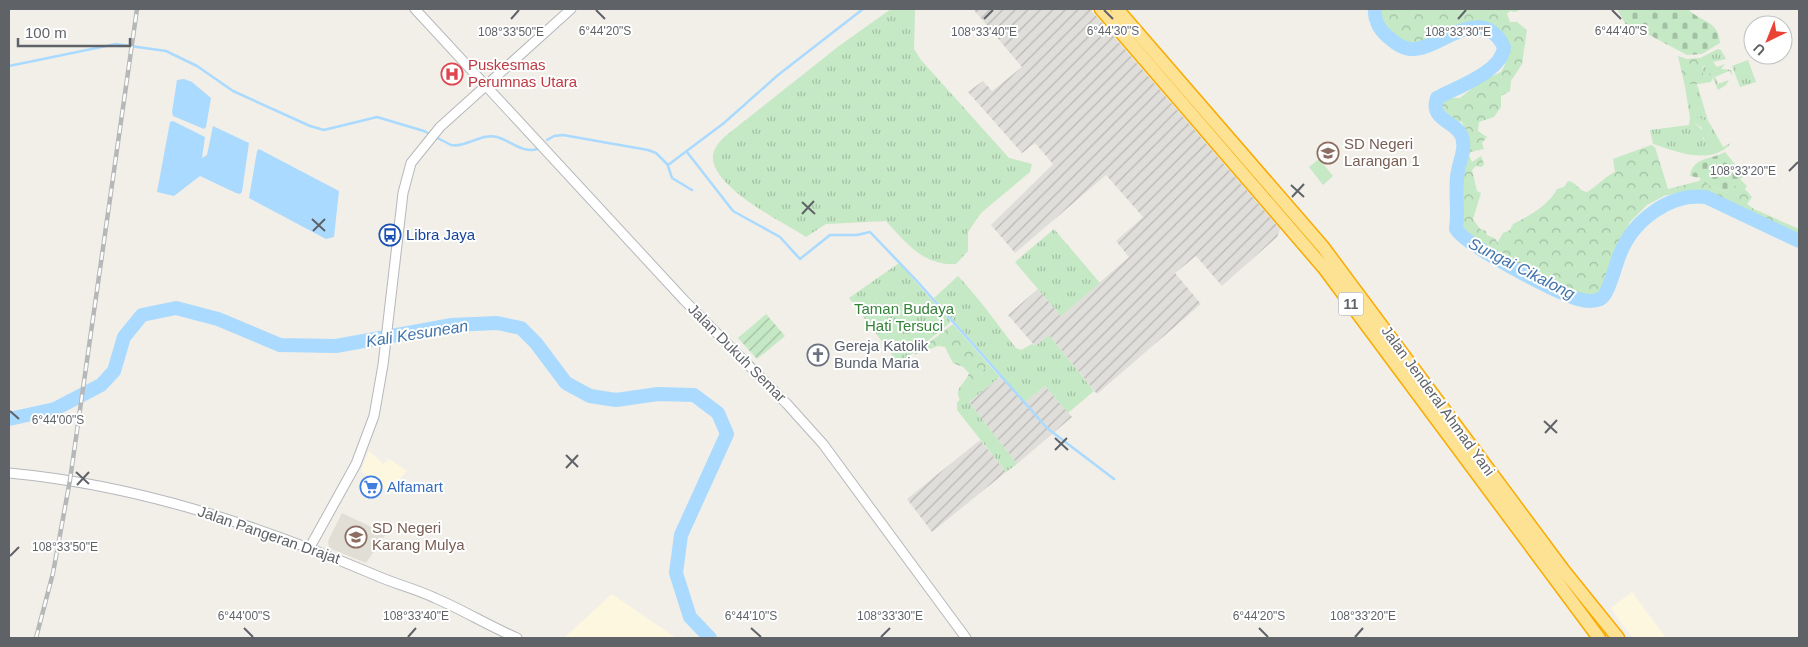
<svg xmlns="http://www.w3.org/2000/svg" width="1808" height="647" viewBox="0 0 1808 647" font-family="Arial,sans-serif">
<defs>
<pattern id="industrial-furrows" width="10" height="10" patternUnits="userSpaceOnUse" patternTransform="scale(1.25)"><rect width="10" height="10" fill="#e0deda"/><path d="M-1 1l2-2M0 10L10 0M9 11l2-2" fill="none" stroke="#b9b8b5"/></pattern>
<pattern id="grass-tufts" width="24" height="20" patternUnits="userSpaceOnUse" patternTransform="scale(1.25)"><rect width="24" height="20" fill="#c5e8c5"/><path d="M3 7l-1-3M5 7V3M7 7l1-3M15 17l-1-3M17 17v-4M19 17l1-3" fill="none" stroke="#a3c0a4"/></pattern>
<pattern id="forest-crowns" width="20" height="18" patternUnits="userSpaceOnUse" patternTransform="scale(1.25)"><rect width="20" height="18" fill="#c5e8c5"/><path d="M2 6a3 3 0 1 1 6 0M12 15a3 3 0 1 1 6 0" fill="none" stroke="#a3c0a4"/></pattern>
<pattern id="cemetery-stones" width="16" height="16" patternUnits="userSpaceOnUse" patternTransform="scale(1.25)"><rect width="16" height="16" fill="#c5e8c5"/><path d="M2 7V4a2 2 0 0 1 4 0v3zM10 15v-3a2 2 0 0 1 4 0v3z" fill="#a3c0a4"/></pattern>
<pattern id="garden-furrows" width="10" height="10" patternUnits="userSpaceOnUse" patternTransform="scale(1.25)"><rect width="10" height="10" fill="#c5e8c5"/><path d="M-1 1l2-2M0 10L10 0M9 11l2-2" fill="none" stroke="#a3c0a4"/></pattern>
</defs>
<rect width="100%" height="100%" fill="#f1efe8"/>
<path fill="#fef7e0" d="M369,451l14,13 6,-5 18,12 -14,15 2,2 -5,6 -29,-23z
M1632,592l34,46h-33l-15,-19 -7,-11z
M612,594l64,44h-112z"/>
<path fill="url(#industrial-furrows)" d="M973,9h117l190,220 -3,8 -55,49 -26,-30 -21,17 26,31 -104,90 -48,-59 -14,11 -27,-31 30,-26 23,27 68,-59 -13,-16 27,-24 -37,-42 -91,78 -24,-28 62,-61 -18,-21 -13,10 -54,-61 15,-11 9,10 30,-24z
M1002,376l23,26 20,-16 27,31 -55,47 -48,-62z
M980,440l26,32 -74,60 -25,-33z"/>
<path fill="#e1ded6" d="M342,513l44,21 -20,29 -37,-15 -1,-7z"/>
<path fill="url(#grass-tufts)" d="M891,9h24l-1,40 7,11 88,98 23,6 -2,8 -49,41 -13,19v19l-12,13c-32,2 -50,-21 -70,-43l-60,3 -20,13c-23,-15 -96,-50 -93,-82 1,-7 6,-12 10,-17l116,-92z
M1718,49l3,1 5,9 -13,3 4,5 8,-3 -4,5 10,1 2,6 -4,-5 -14,6 3,7 11,-4 -3,5 -8,5 -7,-17 -7,4 -2,-9 3,-2 -5,-8z
M1748,60l8,22 -16,5 -8,-21z
M1689,83l7,1 2,3 10,34 -9,-3 -5,4 8,8 1,9h3l6,-12 11,20 8,-4c-19,23 -54,9 -78,1l-3,-14 39,-5 1,-7 -5,-31z
M1054,229l46,54 -39,33 -46,-54z
M899,263l52,59 -52,42 -50,-66z
M958,276c21,22 39,48 58,72l5,2 11,-6 3,2 14,-11 45,56 -26,22 -23,-27 -20,16 -91,-104z
M988,364l12,13 -31,25 48,62 -11,8 -49,-62v-7z"/>
<path fill="url(#forest-crowns)" d="M1378,9h144l-7,3 -5,-1 -3,3 3,8h7l10,8 -5,34 -11,17 -1,10 -9,5v11l-7,10 -15,5 -1,9 9,6 -5,6 2,6 -13,3 -2,3 3,7 9,-6 3,8 -2,3 -6,-1 -4,4 5,21 4,2 -8,26 7,10 6,2 1,4 9,4 1,4 6,-10 7,-3 3,-6c15,-7 36,-19 44,-35l7,-2 4,-6c9,1 10,10 19,11 11,-6 17,-15 28,-20l-2,-13 38,-14 4,2 13,42 31,-8 29,12 12,-14 7,7 -2,3 7,8 -5,7 7,5 45,20v8l-89,-43 -28,-2 -16,3 -19,10 -17,17 -12,24 -16,47 -14,5 -31,-12 -32,-20 -41,-18 -24,-18 1,-28 -3,-18 9,-34v-15l-5,-13 -16,-3 -8,-17 3,-4h19l20,-16 21,-10c6,-9 8,-19 3,-29 -13,-27 -46,-17 -68,-7 -6,3 -12,8 -18,9 -9,1 -20,-7 -27,-13 -6,-6 -12,-14 -13,-23z
M1678,56l9,3 13,-1 5,6 -3,4 2,9 7,-4 2,5 -2,4 -19,3 -3,-2 -4,4z
M1695,117l13,4 4,6 -6,12 -4,-2v-9l-8,-6z
M953,324l35,40 -28,36c-7,-13 6,-16 9,-27l-6,-6 -10,-4 -8,-16 -7,-1 -25,9z"/>
<path fill="url(#cemetery-stones)" d="M1617,9h71c13,14 30,10 32,34l-18,11 -15,1 -47,-25 -10,2z
M1725,152l13,16 7,6 -17,19 -29,-12 2,-3 -11,-2c3,-20 22,-16 35,-24z"/>
<path fill="url(#garden-furrows)" d="M766,314l19,22 -28,23 -19,-21z"/>
<path fill="#c5e8c5" d="M1319,159l14,17 -10,9 -14,-18z"/>
<path fill="#aadaff" d="M184,79l8,3 19,16 -5,29 -2,2 -31,-13 -1,-4 5,-32z
M173,121l32,16 -3,21 5,-3 6,-29 36,17 -7,49 -2,2 -4,-1 -36,-17 -26,20 -17,-4 13,-70z
M259,149l80,42 -5,46 -8,2 -77,-41 8,-47z"/>
<g fill="none" stroke-linecap="round" stroke-linejoin="round">
<path stroke="#aadaff" stroke-width="2.5" d="M9,66l107,-22 50,7 31,15 36,25 77,35 14,4 53,-13 47,14 27,14c15,3 30,-12 46,-8 12,3 27,17 40,12
M547,140l7,-4 9,-1 85,15 8,3 12,12 56,-42 54,-48 85,-66
M687,152l46,59 47,26 20,22 30,-24h27l13,-3 46,48 131,148 67,51
M668,166l4,12 20,12"/>
<path stroke="#aadaff" stroke-width="14" d="M1375,9c-1,10 4,20 12,27 7,6 14,12 23,13 28,3 71,-49 94,-2 -2,25 -47,40 -67,51 -8,23 20,23 25,39 4,12 -2,22 -4,34 -4,18 1,39 -2,58 10,17 100,63 122,70 7,2 16,3 22,0 9,-4 15,-34 20,-45 13,-33 49,-61 86,-57l93,44
M9,419l46,-10 46,-24 13,-14 10,-34 18,-22 34,-7 42,11 62,26 56,1 116,-21 45,-2 24,5 15,15 30,40 24,13 26,4 42,-6 36,1 24,18 9,21 -46,101 -5,38 14,44 20,21"/>
<g stroke="#b5b8bc" stroke-width="11">
<path id="minor" d="M415,9l269,291 103,104 36,40 143,194
M9,473c129,12 248,52 366,102 20,9 41,14 60,23 28,12 54,28 82,40
M310,547l46,-83 18,-48 9,-51 20,-172 8,-30 29,-36 131,-118"/>
</g>
<g stroke="#f9ab00" stroke-width="15">
<path id="highway" d="M1101,9l223,259 275,370
M1117,9l206,238 241,324 54,67"/>
</g>
<use href="#minor" stroke="#fff" stroke-width="9"/>
<use href="#highway" stroke="#fde293" stroke-width="12"/>
<g stroke="#b6b7b8" stroke-width="4.5">
<path id="rail" d="M36,638l17,-65 17,-93 67,-471"/>
</g>
<use href="#rail" stroke="#fff" stroke-width="2.5" stroke-dasharray="8" stroke-linecap="butt"/>
</g>
<path fill="none" stroke="#5f6368" stroke-width="2" d="M596,10l9,9M1104,10l9,9M1612,10l9,9M511,19l8,-9M984,19l9,-9M1458,19l8,-9M1789,171l9,-9M1291,185l13,12M1292,197l12,-13M802,202l13,12M802,214l12,-13M312,219l13,12M313,231l12,-12M10,411l9,8M1544,421l13,12M1545,433l12,-13M1055,438l13,12M1055,450l12,-12M566,455l12,12M566,468l12,-13M76,472l13,12M77,485l12,-13M10,556l9,-9M244,628l9,9M751,628l10,9M1259,628l9,9M408,637l8,-9M881,637l9,-9M1355,637l8,-9"/>
<defs>
<g id="hospital-ring" transform="scale(1.125)"><circle r="9.5" fill="#fff" stroke="#e0444e" stroke-width="1.5"/><path d="M-5-5h3v3.5h4V-5h3V5h-3V1.5h-4V5h-3Z" fill="#e0444e"/></g>
<g id="school-ring" transform="scale(1.125)"><circle r="9.5" fill="#fff" stroke="#8d6e63" stroke-width="1.5"/><path d="M0-5L7-2L0 1L-7-2ZM-4 1L0 2.5L4 1V4Q0 6-4 4Z" fill="#8d6e63"/></g>
<g id="bus-ring" transform="scale(1.125)"><circle r="9.5" fill="#fff" stroke="#1a4fb4" stroke-width="1.5"/><path d="M-5-6H5V4H4V6H2V4H-2V6H-4V4H-5ZM-3.5-4V0h7V-4ZM-3.5 1.2v1.5H-2V1.2ZM2 1.2v1.5H3.5V1.2Z" fill="#1a4fb4"/></g>
<g id="church-ring" transform="scale(1.125)"><circle r="9.5" fill="#fff" stroke="#6b7280" stroke-width="1.5"/><path d="M-1.2-6h2.4v3.5h3.3v2.4h-3.3V6h-2.4V-.1h-3.3v-2.4h3.3Z" fill="#6b7280"/></g>
<g id="supermarket-ring" transform="scale(1.125)"><circle r="9.5" fill="#fff" stroke="#3f7fe0" stroke-width="1.5"/><path d="M-6-5.5h2.5l.6 2H6L4.5 2H-2.5L-4.4-4H-6ZM-1.5 3.2a1.3 1.3 0 1 0 .1 0ZM3 3.2a1.3 1.3 0 1 0 .1 0Z" fill="#3f7fe0"/></g>
</defs>
<g fill-rule="evenodd">
<use href="#hospital-ring" x="452" y="74"/>
<use href="#school-ring" x="1328" y="153"/>
<use href="#bus-ring" x="390" y="235"/>
<use href="#church-ring" x="818" y="355"/>
<use href="#supermarket-ring" x="371" y="487"/>
<use href="#school-ring" x="356" y="537"/>
</g>
<g text-anchor="middle" stroke-width="4" stroke-linejoin="round" paint-order="stroke">
<rect fill="#fff" stroke="#8f9295" stroke-width="1" x="1338.5" y="292.5" width="25" height="23" rx="4"/>
<g font-size="14" font-weight="bold" fill="#5f6368">
<text x="1351" y="309">11</text>
</g>
<g font-size="15" fill="#be3a42" stroke="#fff" text-anchor="start">
<text x="468" y="70">Puskesmas<tspan x="468" dy="17">Perumnas Utara</tspan></text>
</g>
<g font-size="15" fill="#785e54" stroke="#fff" text-anchor="start">
<text x="1344" y="149">SD Negeri<tspan x="1344" dy="17">Larangan 1</tspan></text>
<text x="372" y="533">SD Negeri<tspan x="372" dy="17">Karang Mulya</tspan></text>
</g>
<g font-size="15" fill="#164399" stroke="#fff" text-anchor="start">
<text x="406" y="240">Libra Jaya</text>
</g>
<g font-size="15" fill="#348238" stroke="#fff">
<text x="904" y="314">Taman Budaya<tspan x="904" dy="17">Hati Tersuci</tspan></text>
</g>
<g font-size="15" fill="#5b616d" stroke="#fff" text-anchor="start">
<text x="834" y="351">Gereja Katolik<tspan x="834" dy="17">Bunda Maria</tspan></text>
</g>
<g font-size="15" fill="#5f6368" stroke="#fff">
<text transform="translate(737 353) rotate(45)" y="5">Jalan Dukuh Semar</text>
<text transform="translate(1438 401) rotate(54)" y="5">Jalan Jenderal Ahmad Yani</text>
<text transform="translate(269 535) rotate(19)" y="5">Jalan Pangeran Drajat</text>
</g>
<g font-size="15" fill="#366cbe" stroke="#fff" text-anchor="start">
<text x="387" y="492">Alfamart</text>
</g>
<g font-size="16" font-style="italic" fill="#4174aa" stroke="#fff">
<text transform="translate(1522 268) rotate(27)" y="6">Sungai Cikalong</text>
<text transform="translate(417 333) rotate(-9)" y="6">Kali Kesunean</text>
</g>
</g>
<g font-size="12" text-anchor="middle" fill="#5f6368" stroke="#fff" stroke-width="4" stroke-linejoin="round" paint-order="stroke">
<text x="1113" y="35">6°44'30"S</text>
<text x="605" y="35">6°44'20"S</text>
<text x="1621" y="35">6°44'40"S</text>
<text x="511" y="36">108°33'50"E</text>
<text x="984" y="36">108°33'40"E</text>
<text x="1458" y="36">108°33'30"E</text>
<text x="1743" y="175">108°33'20"E</text>
<text x="58" y="424">6°44'00"S</text>
<text x="65" y="551">108°33'50"E</text>
<text x="416" y="620">108°33'40"E</text>
<text x="890" y="620">108°33'30"E</text>
<text x="1363" y="620">108°33'20"E</text>
<text x="244" y="620">6°44'00"S</text>
<text x="751" y="620">6°44'10"S</text>
<text x="1259" y="620">6°44'20"S</text>
</g>
<rect width="1808" height="647" fill="none" stroke="#5f6368" stroke-width="20"/>
<g transform="translate(1768 40) rotate(223)"><circle r="24" fill="#ffffff" stroke="#bfc1c3"/>
<path d="M0-4L9 19L0 12L-9 19Z" fill="#ea4335"/>
<text y="-8" font-size="14" font-weight="bold" text-anchor="middle" fill="#5f6368">U</text>
</g>
<path d="M18 38v8h112v-8" fill="none" stroke="#5f6368" stroke-width="2.5"/>
<text x="25" y="38" font-size="15" fill="#5f6368" stroke="#ffffff" stroke-width="4" paint-order="stroke">100 m</text>
</svg>
